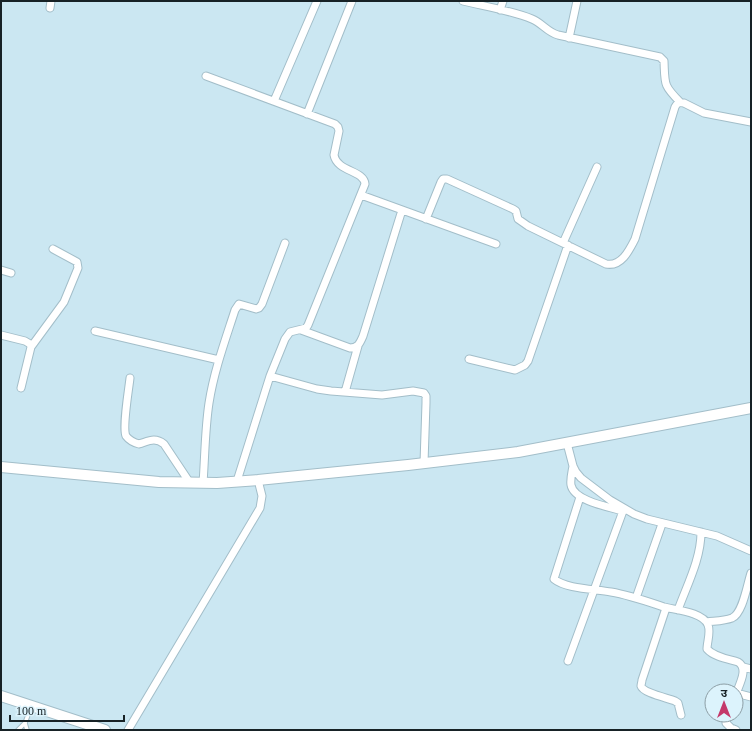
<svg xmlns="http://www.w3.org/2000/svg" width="752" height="731" viewBox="0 0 752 731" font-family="'Times New Roman','Noto Sans Devanagari',serif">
<rect width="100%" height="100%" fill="#cbe7f2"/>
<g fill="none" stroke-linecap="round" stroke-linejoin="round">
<g stroke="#a3bec9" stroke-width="5.5">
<path id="lane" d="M25,723l2,7
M18,730l7,-7 6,-16"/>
</g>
<g stroke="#a3bec9" stroke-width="9">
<path id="street" d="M463,1c20,5 50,10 69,18 10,4 15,13 26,16l102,22 4,4c1,23 -1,24 16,41
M50,8l1,-7
M500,10l3,-9
M569,38l8,-37
M206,76l129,48 3,3 1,4 -5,24c3,17 30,15 31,29l-57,141 -2,3 -16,4 -5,7 -15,37 -33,105
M274,101l43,-100
M307,114l45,-113
M361,195l135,49
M426,219l15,-37 2,-3h4l66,30 3,2 2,8 10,7 78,38c15,3 23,-13 29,-25l40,-132c2,-4 4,-5 9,-4l20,10 47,9
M563,243l34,-76
M1,270l10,3
M301,330l49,18c8,0 10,-5 13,-12l39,-126
M95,331l124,29
M1,335l24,6 5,3 1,3 -10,41
M31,347l33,-45 14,-34 -1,-6 -24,-13
M469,359l46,11 10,-5 3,-4 40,-116
M270,376l47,13 14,2 51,4 31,-4 11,2 2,3v7l-2,60
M130,378c-1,10 -8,50 -4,58 3,4 9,7 13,8 10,-3 16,-7 25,0l26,39
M345,392l13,-46
M567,443l6,23 3,6 5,6 29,22 24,14 13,5 70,17 34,15
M573,466c-1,6 -3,13 -2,19 3,16 38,22 52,26
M203,483c2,-27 2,-54 6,-80 5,-32 16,-62 26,-93l4,-6 17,5 3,-1 3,-4 23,-61
M580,497l-26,82c12,10 41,10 57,13 18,3 35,9 53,15 11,3 39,5 44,18 3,7 -1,17 -1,24 7,8 21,10 31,13 11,6 1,23 -2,32
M636,598l26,-74
M666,608l-24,72c0,2 -1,4 -1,6 2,7 27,12 34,15l3,2 3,12
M678,610c9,-25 23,-51 23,-78
M707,622c8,-1 17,-1 25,-4 11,-5 15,-33 19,-45
M568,661l55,-150
M743,667l8,2
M736,693l15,4
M728,715l-2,8 5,5 5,2
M128,730l132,-222 2,-12 -4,-16"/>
</g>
<g stroke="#a3bec9" stroke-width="12">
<path id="secondary" d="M1,467l158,15 58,1 41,-3 150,-15 110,-13 233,-44
M1,696l104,34"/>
</g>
<use href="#lane" stroke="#fff" stroke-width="3.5"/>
<use href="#street" stroke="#fff" stroke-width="7"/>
<use href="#secondary" stroke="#fff" stroke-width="10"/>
</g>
<rect width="752" height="731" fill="none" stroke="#172226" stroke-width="4"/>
<g transform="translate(724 703)"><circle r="19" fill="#dcf3fc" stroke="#8d9fa6"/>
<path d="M0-3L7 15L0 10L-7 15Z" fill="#c4386a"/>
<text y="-6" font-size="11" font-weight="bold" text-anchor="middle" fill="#172226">उ</text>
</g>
<path d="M10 715v6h114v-6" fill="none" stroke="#172226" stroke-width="2"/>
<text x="16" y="715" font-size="12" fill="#172226" stroke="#dcf3fc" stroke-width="3" paint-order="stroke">100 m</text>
</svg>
